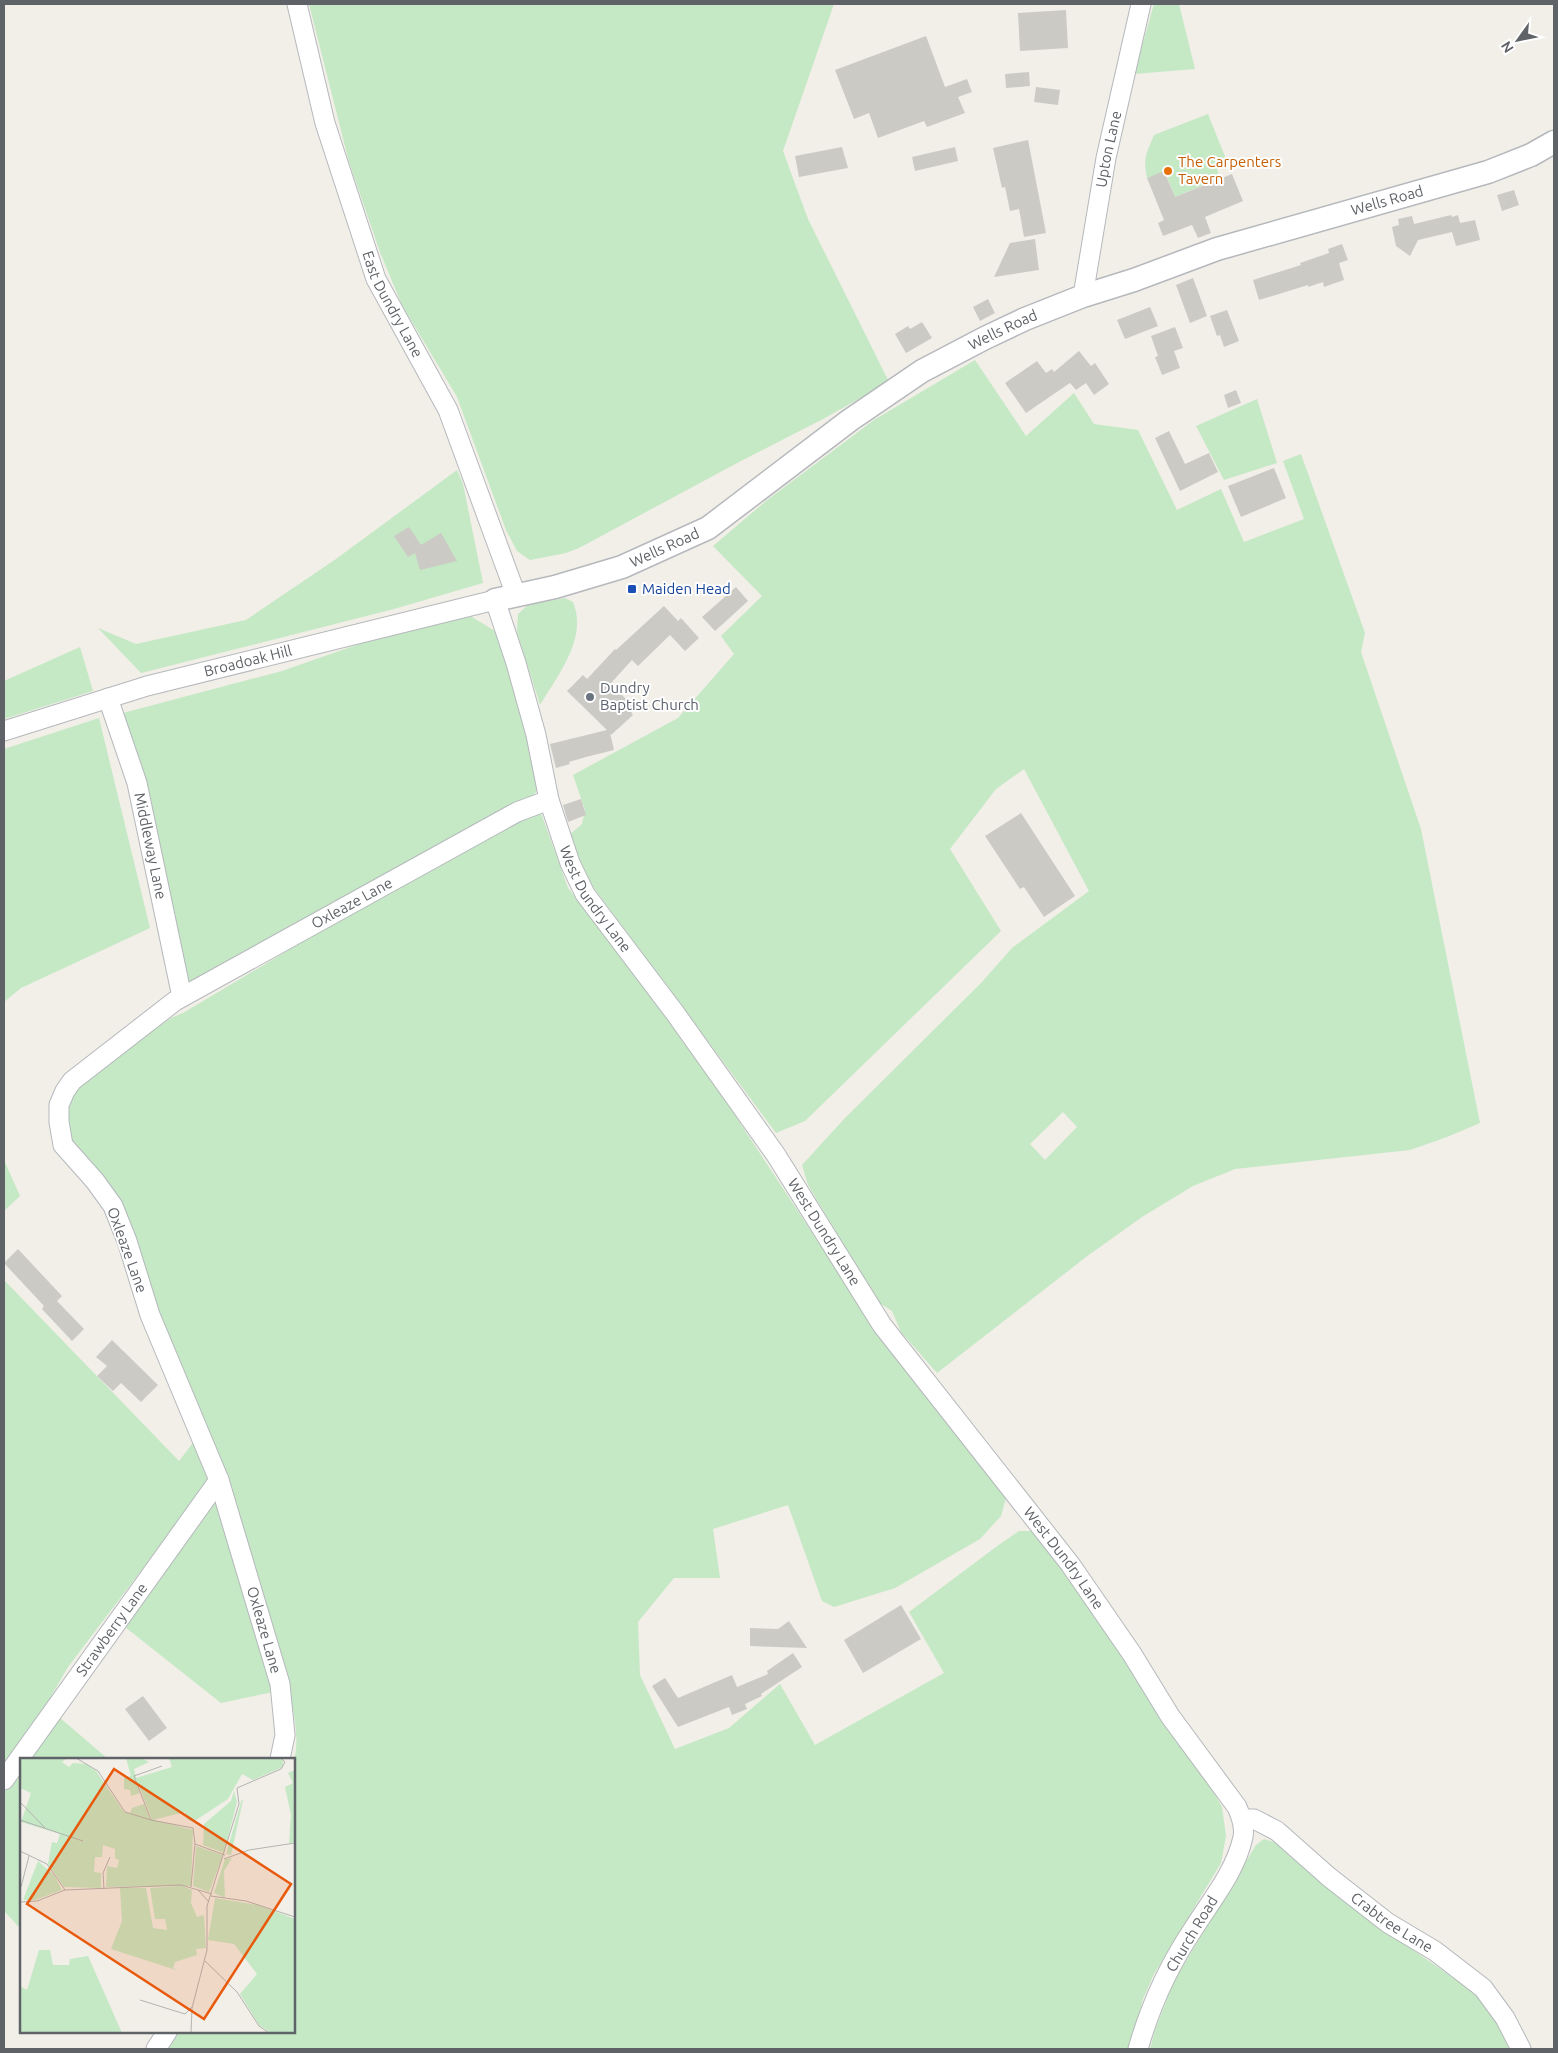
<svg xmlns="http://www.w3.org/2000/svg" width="1558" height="2053" viewBox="0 0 1558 2053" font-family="Ubuntu,sans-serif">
<rect width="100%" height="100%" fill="#f1efe8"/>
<path fill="#c5e8c5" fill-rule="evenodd" d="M309,4h525l-51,147 25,68 81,163 -66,37 -84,43 -160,86 -13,5 -36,7 -13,-9 -11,-21 -49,-133 -55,-92 -22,-53 -31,-90z
M1154,4h25l16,65 -61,5z
M1208,114l20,50 -11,5 3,9 -45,19 -10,-25 -18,6c-4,-21 -1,-23 7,-43z
M975,360l51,76 48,-43 20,31 44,6 39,80 44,-21 23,53 60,-23 -21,-58 18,-7 64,179 -4,19 60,177 59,294 -33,14 -37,13 -175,19 -42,17 -51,31 -56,40 -149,116 -36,-41 -9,-21 -14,-9 -70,-117 -6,-20 43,-47 137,-136 30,-34 77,-57 -65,-122 -28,20 -46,60 51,82 -196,190 -29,12 -188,-253 -20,-44 14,-12 3,-14 -12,-35 105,-57 56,-64 -13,-18 41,-40 -49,-50 53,-45 108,-81zM1063,1112l14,15 -32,33 -15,-16z
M1257,399l20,64 -53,17 -28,-54z
M457,470l6,14 20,99 -89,26 -253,64 -43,-45 38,16 110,-24 90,-61z
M565,598l8,4c15,36 -15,73 -33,103l-23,-73 1,-18 10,-9z
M472,617l23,14 18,37 26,119 -7,11 -343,187 -66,-272 159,-42 126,-44 39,-8z
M80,647l13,44 -89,28v-38z
M99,718l51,210 -129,60 -17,14v-253z
M541,813l27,75 62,77 81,114 169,257 119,148 7,14 -5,18 -21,23 -85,49 -61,19 -12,-6 -34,-96 -75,24 7,49h-46l-36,44 2,53 35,74 54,-21 51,-44 35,61 129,-72 -35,-61 91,-68 19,-13h13l60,79 35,51 37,64 44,57 14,25 4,29 -5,27 -67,111 -11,25 -14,50h-961l11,-17h115v-273c7,-21 -3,-60 -8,-81l-126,-363 -96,-191 5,-23 6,-17 96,-66 12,-5 210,-125 109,-60z
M4,1160l16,36 -16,15z
M4,1280l175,181 17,-22 16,38 -144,190 -18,31 -46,65z
M217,1494l56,198 -52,11 -96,-76z
M59,1717l49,42h-81z
M21,1767v158l-3,1 -14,-15v-118z
M1264,1839l13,4 113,91 75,52 24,21 20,42h-359l5,-19 19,-49 82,-136z"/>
<path fill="#cccac5" d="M1066,10l2,38 -48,3 -2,-38z
M926,36l19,51 22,-8 5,13 -14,5 7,16 -38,14 -3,-6 -46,17 -9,-25 -15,6 -19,-49z
M1029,72l1,14 -24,2 -1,-14z
M1036,87l24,3 -2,15 -24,-3z
M1028,140l18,93 -22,4 -5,-28 -9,2 -5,-24 -3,1 -9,-40z
M842,147l6,21 -49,9 -4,-21z
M955,147l3,14 -43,10 -3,-14z
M1164,171l11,26 57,-23 11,27 -38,16 6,16 -13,5 -6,-13 -29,11 -5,-13 6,-3 -17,-42z
M1514,190l5,15 -17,6 -5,-16z
M1451,215l1,2 6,-2 2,8 15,-3 5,20 -24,6 -4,-14 -34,8 -8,16 -14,-10 -4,-19 7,-2 -1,-6 14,-3 2,8z
M1035,239l4,31 -45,7 16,-34z
M1342,244l6,16 -9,3 5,17 -20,7 -1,-5 -15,5v-2l-49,15 -6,-20 48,-15 -1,-2 29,-10 -1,-4z
M1193,278l14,38 -17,7 -14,-38z
M988,299l7,14 -15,8 -7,-14z
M1150,307l8,19 -33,13 -8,-19z
M1227,310l12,31 -15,6 -4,-12 -3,1 -7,-20z
M922,322l10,16 -26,15 -11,-19 13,-8 2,3z
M1175,327l8,21 -9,3 6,17 -18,7 -7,-18 3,-1 -7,-20z
M1079,351l12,15 4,-3 14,21 -15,11 -8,-12 -10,7 -6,-7 -44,30 -21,-30 32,-22 9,12 6,-4 2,3z
M1236,390l5,13 -13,5 -4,-13z
M1169,431l16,33 24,-11 9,19 -38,19 -25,-53z
M1274,468l12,30 -45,19 -13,-31z
M409,527l12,18 20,-12 16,28 -37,9 -5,-17 -7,4 -14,-21z
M736,587l12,14 -33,30 -13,-14z
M664,606l14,15 3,-3 18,20 -14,13 -15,-16 -32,31 -6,-6 -21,23 25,27 -5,3 2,2 -22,20 -1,-2 4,17 -28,7 -17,5 1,2 -14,4 -6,-24 57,-14 -40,-39 16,-16 4,4 28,-30 1,1z
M581,799l5,16 -18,7 -5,-17z
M1021,813l54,83 -31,21 -20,-30 -4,2 -35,-53z
M18,1249l44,47 -5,5 27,28 -12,12 -30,-32 2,-3 -40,-43z
M112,1340l46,45 -17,17 -20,-19 -8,8 -16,-15 10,-10 -11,-9z
M901,1605l20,34 -58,34 -19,-33z
M789,1621l18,27 -57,-2v-18l28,1z
M793,1653l9,14 -41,27 1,2 -17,8 2,5 -15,6 -3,-8 -51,20 -26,-41 13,-8 13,20 54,-23 5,12 31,-13 -1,-3z
M143,1696l24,32 -18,13 -24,-32z"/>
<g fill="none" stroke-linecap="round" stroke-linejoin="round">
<g stroke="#b5b8bc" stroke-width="21">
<g id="minor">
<path id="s1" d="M297,4l28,119 51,156 72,131 68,185"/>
<path id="s2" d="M1083,296l23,-138 35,-154"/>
<path id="s3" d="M108,698l29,85 45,214"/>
<path id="s4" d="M4,731l143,-45 348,-86 21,63 20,72 13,65 21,63 15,31 90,119 101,142 106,170 188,239 62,90 38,62 67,91c4,9 8,20 6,30 -7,34 -33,65 -51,94 -24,36 -42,76 -54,118"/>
<path id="s5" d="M280,1759l5,-24 -5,-51 -61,-204 -69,-165 -23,-74 -14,-35 -18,-25 -32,-36 -4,-23v-17l6,-14 7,-10 103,-80 342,-189 32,-12"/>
<path id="s6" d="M4,1780l215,-300"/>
<path id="s7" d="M1242,1819h12l23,12 52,46 59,46 47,28 48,37 22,30 16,31"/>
<path d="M156,2049l11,-17"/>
</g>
</g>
<g stroke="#b5b8bc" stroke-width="25">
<g id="tertiary">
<path id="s8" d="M495,600l60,-13 67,-20 86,-39 142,-108 72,-49 63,-33 40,-19 58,-23 51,-16 83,-31 271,-77 43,-17 23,-13"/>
</g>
</g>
<use href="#minor" stroke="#fff" stroke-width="19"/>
<use href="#tertiary" stroke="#fff" stroke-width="22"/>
</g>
<circle fill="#e8710a" stroke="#fff" stroke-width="2" cx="1168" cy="171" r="5"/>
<rect fill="#1a4fb4" stroke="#fff" stroke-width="2" x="627" y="584" width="10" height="10" rx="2.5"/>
<circle fill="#6b7280" stroke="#fff" stroke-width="2" cx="590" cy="697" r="5"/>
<g text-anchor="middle" stroke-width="4" stroke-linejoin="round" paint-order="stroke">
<g font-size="15" fill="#5f6368" stroke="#fff">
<text dy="5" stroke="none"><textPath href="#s2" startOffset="149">Upton Lane</textPath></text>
<text dy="5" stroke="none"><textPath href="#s8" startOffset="988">Wells Road</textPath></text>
<text dy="5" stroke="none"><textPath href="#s1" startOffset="316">East Dundry Lane</textPath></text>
<text dy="5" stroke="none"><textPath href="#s8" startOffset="582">Wells Road</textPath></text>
<text dy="5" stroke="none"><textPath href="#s8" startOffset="178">Wells Road</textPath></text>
<text dy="5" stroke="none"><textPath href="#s4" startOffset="254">Broadoak Hill</textPath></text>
<text dy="5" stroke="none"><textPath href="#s3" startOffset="154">Middleway Lane</textPath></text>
<text dy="5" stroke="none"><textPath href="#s4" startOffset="826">West Dundry Lane</textPath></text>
<text dy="5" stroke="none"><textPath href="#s5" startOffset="1062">Oxleaze Lane</textPath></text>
<text dy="5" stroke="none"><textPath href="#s4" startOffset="1231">West Dundry Lane</textPath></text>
<text transform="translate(127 1250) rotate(70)" y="5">Oxleaze Lane</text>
<text dy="5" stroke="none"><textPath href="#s4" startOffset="1636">West Dundry Lane</textPath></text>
<text dy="5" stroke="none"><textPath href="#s6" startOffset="185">Strawberry Lane</textPath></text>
<text transform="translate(264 1630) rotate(74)" y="5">Oxleaze Lane</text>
<text dy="5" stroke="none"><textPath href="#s7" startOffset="185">Crabtree Lane</textPath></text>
<text transform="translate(1192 1934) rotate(-59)" y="5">Church Road</text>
</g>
<g font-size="15" fill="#c56008" stroke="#fff" text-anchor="start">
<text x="1178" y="167">The Carpenters<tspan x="1178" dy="17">Tavern</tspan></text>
</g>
<g font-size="15" fill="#164399" stroke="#fff" text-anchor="start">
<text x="642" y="594">Maiden Head</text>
</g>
<g font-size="15" fill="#5b616d" stroke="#fff" text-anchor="start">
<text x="600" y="693">Dundry<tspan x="600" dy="17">Baptist Church</tspan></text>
</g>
</g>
<g transform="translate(20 1758)">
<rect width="275" height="275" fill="#f1efe8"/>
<path d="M0,0h47l-5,4 7,5 4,-4 13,1 10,7 28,41 69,18 -2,56 -85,1 1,-21 10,2 2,-8 -4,-2v-9l-12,-4 -1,12h-7l-1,15 7,1v15l-37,-1 -16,-23 4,-22 5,1 3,-9 -39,-12 10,-29 -11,-5zM106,0h15l8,4 -15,7 6,24 -9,3 -1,-6 -6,-1v-11l7,-2zM149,0h110l4,2v7l-30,13 -11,-6 -14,25 -35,23 -6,-3 -2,-7 -33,8 -16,-42 36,-11zM275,12v72l-6,1 2,-28 -6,-28 8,-4 -5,-10zM214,33l3,11 -13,51 -21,-8 1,-21 27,-23zM222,41l1,1 -12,55 -5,-1zM124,46l6,15 -20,-6 2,-5zM176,88l27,9 -14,37 -16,-6zM212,100l-8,13 1,27 -11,-5 11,-34zM18,103l16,14 8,15 -27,10h-12zM162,128l10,4 -1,13 6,14 7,-2 2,33 -10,1 1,6 -22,7 -2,6 6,3 -68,-22 11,-28 -2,-33h26l7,40 14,2 -2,-11h-10l-5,-31zM195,140l43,7 37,14v114h-24l-12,-8 -19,-31 17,-20 -23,-30 -26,-4zM19,192h11l3,15h16l1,-6 18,-3 34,77h-102v-47l7,4z" fill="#c5e8c5"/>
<path fill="none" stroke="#b3b3b1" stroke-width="1" d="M56,0l22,13 27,41 26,8 42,8 2,15 -4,44M0,44l26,27M0,62l63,21M131,62l-17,-44 28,-10M175,86l30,11M0,93l27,13 18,26M204,101l25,-9 46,-7M1,129l8,-31M84,131l-1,-16 7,-16M45,132l116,-5 31,9M178,132l11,12M191,138l35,5 49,16M0,144l17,-1 28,-11M185,203l32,31 22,34 10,7M120,242l45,14 7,-7M171,275l1,-25 15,-58v-44l32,-102 -2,-16 44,-19 4,-7 -4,-4"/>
<path fill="#e8590c" fill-opacity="0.15" stroke="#e8590c" stroke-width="2.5" d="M94,11l177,115 -87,135 -177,-115z"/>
<rect width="275" height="275" fill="none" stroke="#5f6368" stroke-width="2.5"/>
</g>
<rect width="1558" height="2053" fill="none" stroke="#5f6368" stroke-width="10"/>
<g transform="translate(1518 40) rotate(237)" stroke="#ffffff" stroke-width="4" paint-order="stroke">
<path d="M0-4L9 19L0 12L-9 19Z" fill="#5f6368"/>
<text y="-8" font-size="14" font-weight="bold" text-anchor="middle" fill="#5f6368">N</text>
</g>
</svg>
